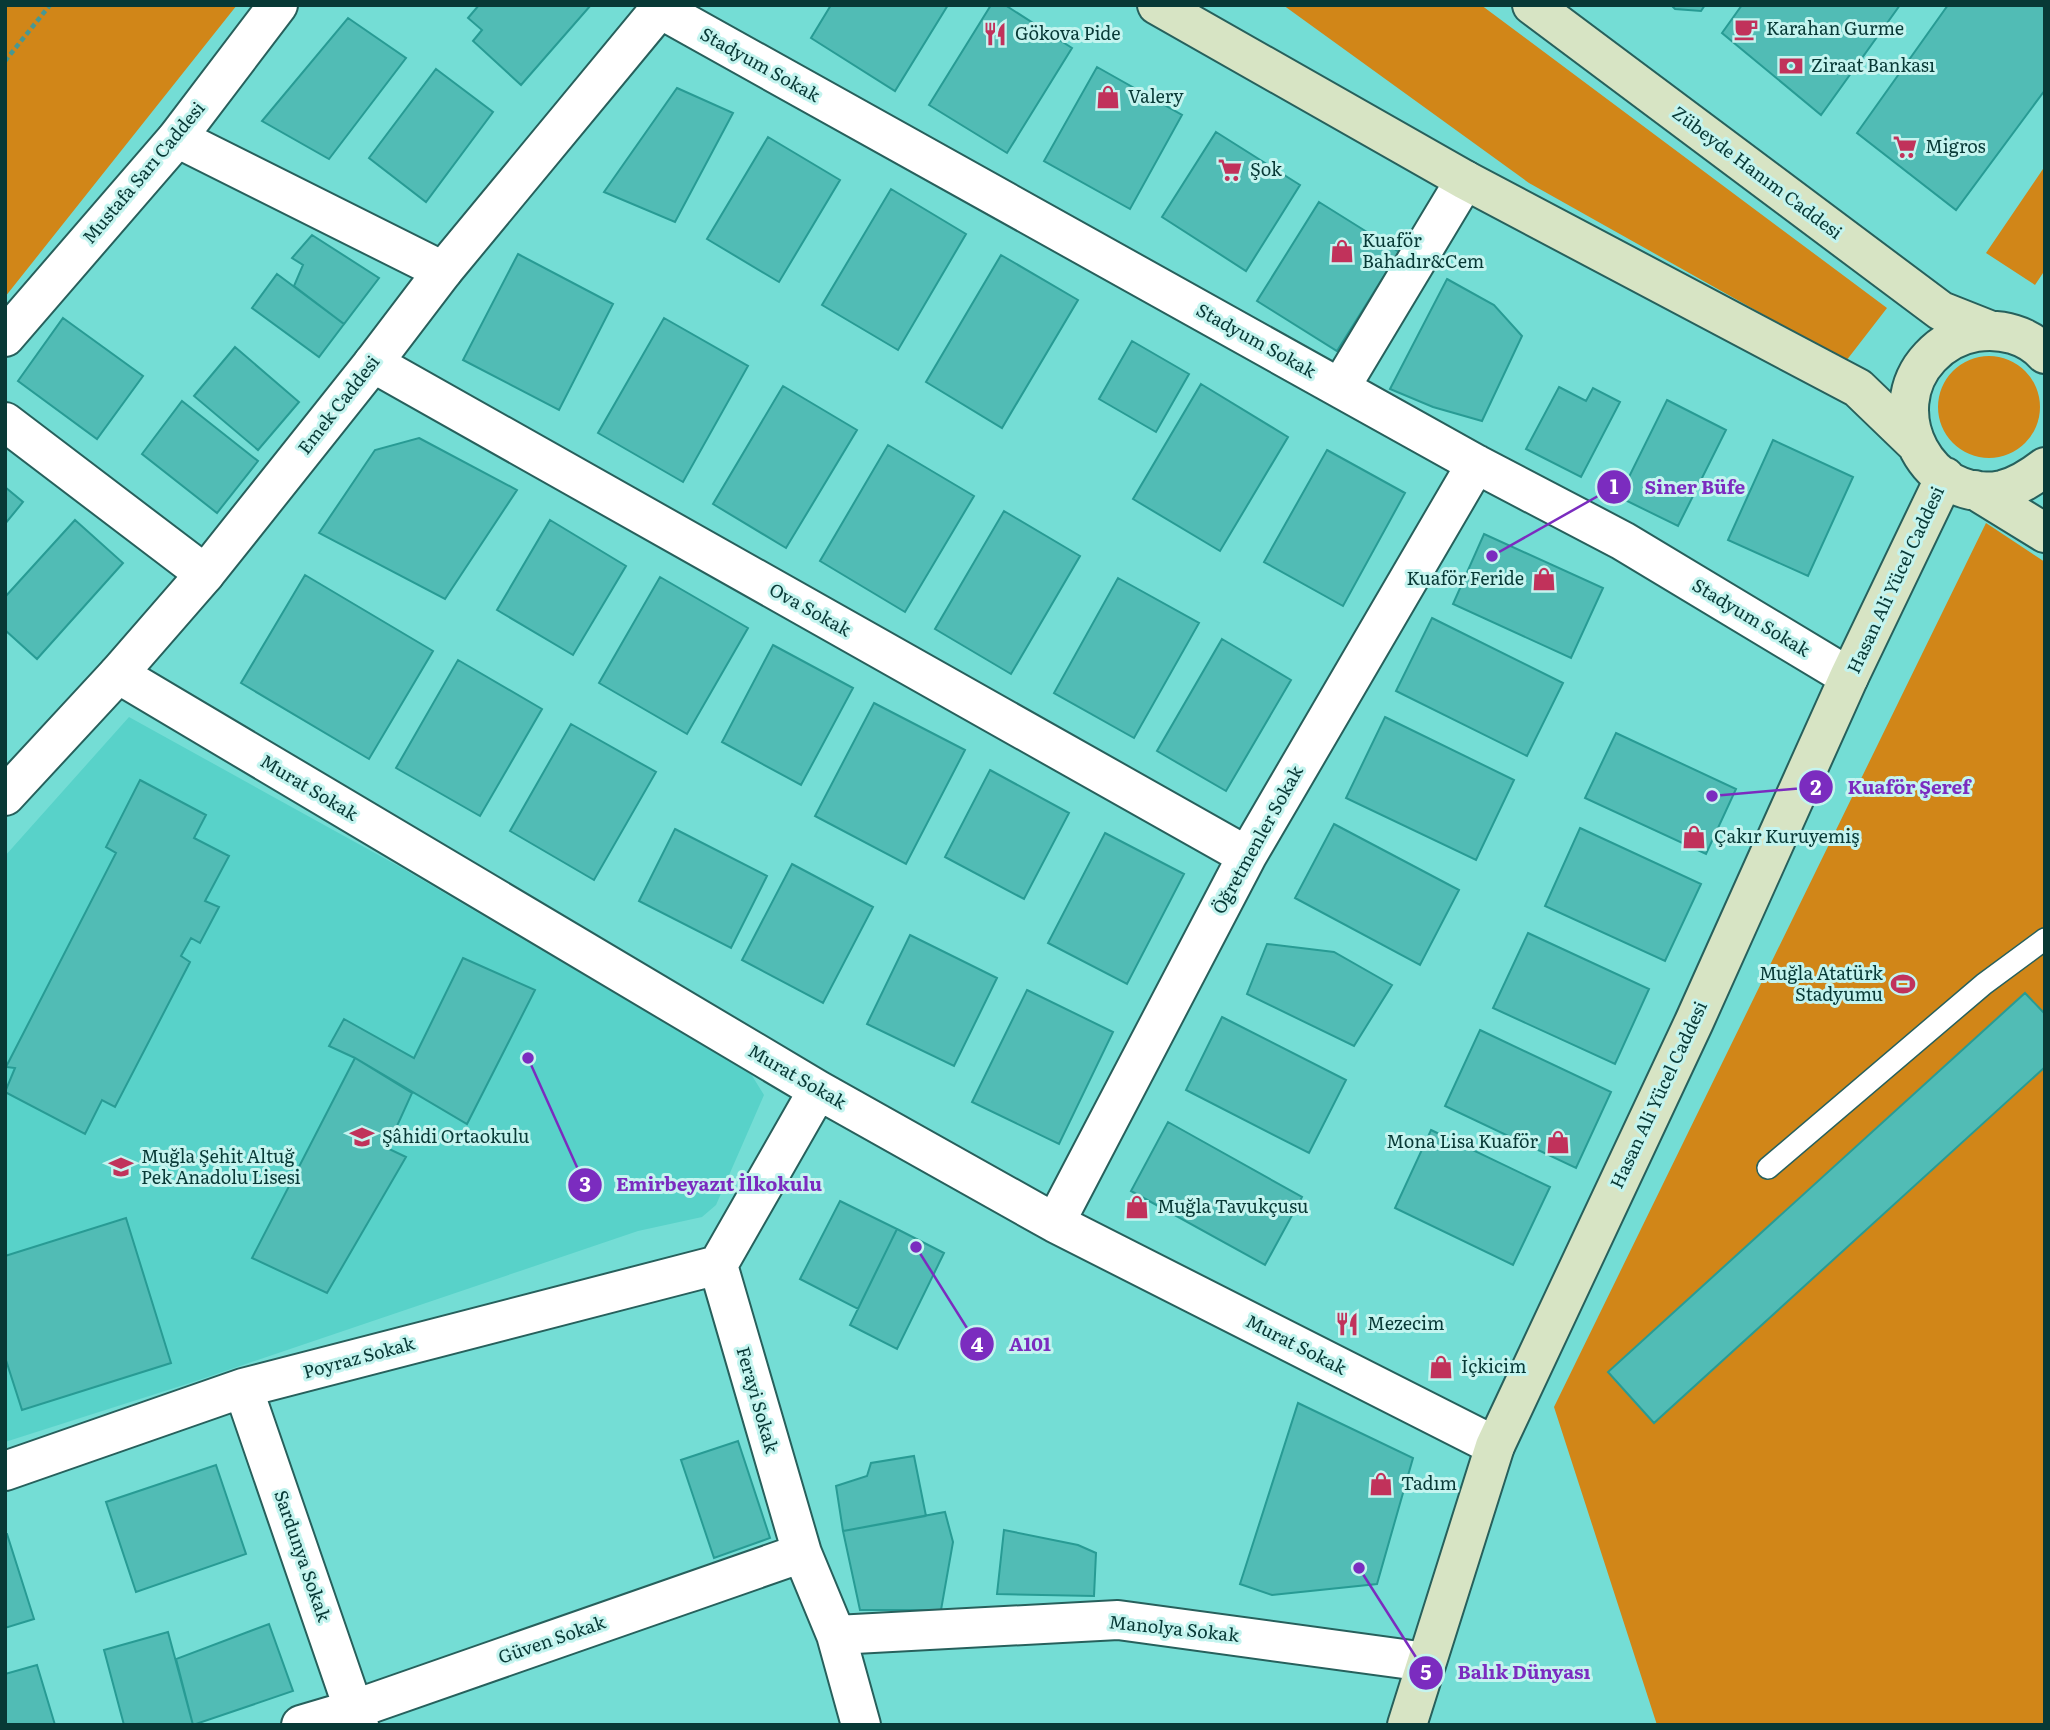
<svg xmlns="http://www.w3.org/2000/svg" width="2050" height="1730" viewBox="0 0 2050 1730" font-family="Literata,serif">
<rect width="100%" height="100%" fill="#74ddd5"/>
<path fill="#58d2c9" d="M129,717l273,151 349,206 13,21 -48,110 -14,12 -64,14 -445,151 -188,60v-586z"/>
<path fill="#d18618" d="M8,5h229l-232,292v-288z
M1283,5h198l406,303 -41,53 -317,-178z
M2045,166v104l-10,15 -49,-32z
M1938 407a51 51 0 1 1 102 0a51 51 0 1 1-102 0Z
M1986,523l59,39v1163h-388l-103,-318z"/>
<path fill="#51bcb5" stroke="#289b94" stroke-width="2" d="M479,5h112l-70,80 -48,-44 9,-11 -14,-12z
M831,5h117l-53,86 -84,-53z
M991,5h14l67,43 -65,105 -78,-48z
M1671,5h34l-4,6 -26,-2z
M1742,5h158l-79,110 -99,-82z
M1948,5h93l4,3v82l-89,120 -99,-77z
M348,18l58,40 -77,101 -67,-38z
M1097,67l85,48 -52,94 -86,-48z
M436,69l57,43 -67,90 -57,-44z
M677,88l56,25 -58,109 -71,-30z
M1216,132l84,53 -54,86 -84,-54z
M768,137l72,43 -61,102 -72,-43z
M891,189l75,45 -68,116 -76,-45z
M1319,202l80,50 -62,99 -80,-50z
M312,235l67,43 -35,46 -50,-38 9,-21 -11,-7z
M518,254l95,50 -54,106 -96,-50z
M1001,255l77,45 -76,128 -76,-46z
M277,274l67,50 -25,33 -67,-49z
M1447,279l47,26 28,31 -40,85 -49,-14 -43,-18z
M63,318l80,58 -46,63 -79,-58z
M664,318l84,48 -65,116 -85,-49z
M1132,341l57,33 -33,58 -57,-33z
M235,347l64,55 -41,48 -64,-54z
M1201,384l87,53 -68,114 -87,-52z
M783,386l74,44 -71,118 -73,-44z
M1559,387l27,14 7,-13 27,14 -39,75 -55,-28z
M1667,400l59,30 -48,96 -59,-29z
M182,401l76,60 -41,52 -75,-59z
M419,438l98,52 -72,109 -126,-66 56,-83z
M1773,440l80,37 -45,99 -80,-36z
M888,445l86,51 -69,116 -85,-51z
M1327,450l78,43 -62,113 -79,-44z
M5,487l18,15 -18,22z
M1004,511l76,45 -69,118 -76,-45z
M75,520l48,43 -86,96 -32,-29v-33z
M550,520l76,46 -53,89 -76,-45z
M1484,534l119,54 -32,70 -118,-54z
M305,575l128,76 -64,108 -128,-76z
M660,577l88,51 -61,106 -88,-51z
M1118,578l81,45 -65,115 -80,-45z
M1432,618l131,65 -36,73 -131,-65z
M1222,639l69,41 -65,111 -69,-40z
M773,645l80,43 -52,97 -79,-43z
M458,660l84,49 -62,107 -84,-48z
M874,703l91,47 -59,114 -91,-48z
M1385,717l129,63 -38,80 -130,-62z
M571,724l85,48 -62,108 -84,-49z
M1616,733l120,56 -30,65 -121,-56z
M990,770l79,43 -45,86 -79,-42z
M140,780l66,35 -12,23 35,18 -24,45 14,6 -19,36 -9,-5 -10,18 9,6 -75,145 -13,-7 -17,34 -80,-42 10,-24 -9,-1 110,-214 -10,-6z
M1334,824l125,66 -39,75 -125,-67z
M1580,828l121,56 -36,77 -120,-55z
M675,829l92,47 -36,72 -92,-47z
M1105,833l79,41 -57,110 -79,-41z
M792,864l81,43 -50,96 -81,-43z
M1528,933l121,56 -34,75 -122,-56z
M910,935l87,43 -43,88 -87,-42z
M1267,944l67,8 58,33 -38,61 -107,-52z
M463,958l72,32 -68,134 -112,-66 -26,-12 15,-27 70,39z
M1027,990l86,42 -54,112 -87,-42z
M2025,993l20,21v53l-391,356 -46,-51z
M1222,1017l124,63 -37,73 -123,-63z
M1480,1030l131,62 -35,76 -131,-62z
M355,1058l57,35 -25,55 19,9 -79,136 -75,-35z
M1168,1122l134,75 -37,68 -134,-74z
M1431,1130l119,57 -37,78 -118,-57z
M840,1201l57,28 -39,80 -58,-30z
M126,1218l45,145 -149,47 -17,-53v-101z
M897,1229l47,24 -47,96 -47,-24z
M1298,1403l115,55 -36,126 -105,11 -32,-11z
M738,1441l32,97 -56,20 -33,-98z
M914,1456l12,60 -83,15 -7,-45 31,-10 4,-13z
M216,1465l30,89 -110,38 -30,-90z
M945,1512l8,30 -12,68h-81l-17,-79z
M1004,1530l74,15 18,8 -2,43 -97,-2z
M5,1534h2l27,85 -29,9z
M269,1624l24,67 -100,34 -17,-66z
M168,1632l25,93h-69l-20,-75z
M37,1665l18,60h-50v-51z"/>
<g fill="none" stroke-linecap="round" stroke-linejoin="round">
<g stroke="#27605c" stroke-width="24">
<path id="service" d="M1768,1168l216,-184 61,-45"/>
</g>
<g stroke="#27605c" stroke-width="42">
<path id="minor" d="M660,9l816,455 147,77 226,136
M177,138l266,133
M373,363l874,493
M1340,388l125,-208
M5,422l200,152
M118,674l700,416 237,133 440,223
M818,1090l-100,175 84,288 34,82 25,90
M1055,1223l192,-367 229,-392
M243,1388l116,337
M5,1471l238,-83 475,-123
M836,1635l282,-15 308,42
M301,1725l54,-16 447,-156"/>
</g>
<g stroke="#27605c" stroke-width="42">
<path id="tertiary" d="M5,337l172,-199 101,-133
M5,796l113,-122 87,-100 168,-211 70,-92 220,-266"/>
</g>
<g stroke="#27605c" stroke-width="42">
<path id="secondary" d="M1157,5l308,175 393,208 56,54
M1532,5l409,306 48,19
M2045,354c-17,-19 -44,-26 -69,-22 -18,3 -33,11 -46,25 -51,54 -2,148 72,133 17,-4 30,-13 43,-23
M1975,490l70,43
M1407,1725l88,-279 199,-424 155,-345 96,-200"/>
</g>
<path stroke="#479893" stroke-width="4.5" stroke-dasharray="5 3.5" stroke-linecap="butt" d="M5,61l45,-56"/>
<use href="#service" stroke="#fff" stroke-width="21"/>
<use href="#minor" stroke="#fff" stroke-width="38"/>
<use href="#tertiary" stroke="#fff" stroke-width="38"/>
<use href="#secondary" stroke="#d7e4c4" stroke-width="38"/>
</g>
<defs>
<g id="cafe-bare" transform="scale(1.89)"><path d="M-5.5-4.5H6V0H3Q3 3.5 0 3.5H-2.5Q-5.5 3.5-5.5 0ZM3-3.2v2h1.7v-2ZM-6 4.5H4V6H-6Z" fill="#c1325b" stroke="#c4f4ef" stroke-width="2.5" paint-order="stroke"/></g>
<g id="restaurant-bare" transform="scale(1.89)"><path d="M-5-6h1v4h1v-4h1v4h1v-4h1v5L-1.5 .5V6h-2V.5L-5-1ZM5-6V6H3V1.5H1.5Q1.5-4 5-6Z" fill="#c1325b" stroke="#c4f4ef" stroke-width="2.5" paint-order="stroke"/></g>
<g id="bank-bare" transform="scale(1.89)"><path d="M-6-4H6V4H-6ZM0-2.3a2.3 2.3 0 1 0 0 4.6a2.3 2.3 0 1 0 0-4.6Z" fill="#c1325b" stroke="#c4f4ef" stroke-width="2.5" paint-order="stroke"/></g>
<g id="shop-bare" transform="scale(1.89)"><path d="M-5-2.5h2.3a2.7 3.5 0 0 1 5.4 0H5L5.5 6h-11ZM-1.5-2.5h3a1.5 2.3 0 0 0-3 0Z" fill="#c1325b" stroke="#c4f4ef" stroke-width="2.5" paint-order="stroke"/></g>
<g id="supermarket-bare" transform="scale(1.89)"><path d="M-6-5.5h2.5l.6 2H6L4.5 2H-2.5L-4.4-4H-6ZM-1.5 3.2a1.3 1.3 0 1 0 .1 0ZM3 3.2a1.3 1.3 0 1 0 .1 0Z" fill="#c1325b" stroke="#c4f4ef" stroke-width="2.5" paint-order="stroke"/></g>
<g id="stadium-bare" transform="scale(1.89)"><path d="M0-5a6.5 5 0 1 0 0 10a6.5 5 0 1 0 0-10ZM-3.5-1.8h7v3.6h-7Z" fill="#c1325b" stroke="#c4f4ef" stroke-width="2.5" paint-order="stroke"/></g>
<g id="school-bare" transform="scale(1.89)"><path d="M0-5L7-2L0 1L-7-2ZM-4 1L0 2.5L4 1V4Q0 6-4 4Z" fill="#c1325b" stroke="#c4f4ef" stroke-width="2.5" paint-order="stroke"/></g>
</defs>
<g fill-rule="evenodd">
<use href="#cafe-bare" x="1746" y="29"/>
<use href="#restaurant-bare" x="995" y="34"/>
<use href="#bank-bare" x="1791" y="66"/>
<use href="#shop-bare" x="1108" y="97"/>
<use href="#supermarket-bare" x="1905" y="147"/>
<use href="#supermarket-bare" x="1230" y="170"/>
<use href="#shop-bare" x="1342" y="251"/>
<use href="#shop-bare" x="1544" y="579"/>
<use href="#shop-bare" x="1694" y="837"/>
<use href="#stadium-bare" x="1903" y="984"/>
<use href="#school-bare" x="362" y="1137"/>
<use href="#shop-bare" x="1558" y="1142"/>
<use href="#school-bare" x="121" y="1167"/>
<use href="#shop-bare" x="1137" y="1207"/>
<use href="#restaurant-bare" x="1347" y="1324"/>
<use href="#shop-bare" x="1441" y="1367"/>
<use href="#shop-bare" x="1381" y="1484"/>
</g>
<g text-anchor="middle" stroke-width="6" stroke-linejoin="round" paint-order="stroke">
<g font-size="18" fill="#083936" stroke="#c4f4ef" text-anchor="start">
<text x="1766" y="35">Karahan Gurme</text>
<text x="1015" y="40">Gökova Pide</text>
<text x="1811" y="72">Ziraat Bankası</text>
<text x="1128" y="103">Valery</text>
<text x="1925" y="153">Migros</text>
<text x="1250" y="176">Şok</text>
<text x="1362" y="247">Kuaför<tspan x="1362" dy="21">Bahadır&amp;Cem</tspan></text>
<text x="1524" y="585" text-anchor="end">Kuaför Feride</text>
<text x="1714" y="843">Çakır Kuruyemiş</text>
<text x="1883" y="980" text-anchor="end">Muğla Atatürk<tspan x="1883" dy="21">Stadyumu</tspan></text>
<text x="382" y="1143">Şâhidi Ortaokulu</text>
<text x="1538" y="1148" text-anchor="end">Mona Lisa Kuaför</text>
<text x="141" y="1163">Muğla Şehit Altuğ<tspan x="141" dy="21">Pek Anadolu Lisesi</tspan></text>
<text x="1157" y="1213">Muğla Tavukçusu</text>
<text x="1367" y="1330">Mezecim</text>
<text x="1461" y="1373">İçkicim</text>
<text x="1401" y="1490">Tadım</text>
</g>
<g font-size="18" fill="#083936" stroke="#c4f4ef">
<text transform="translate(760 65) rotate(29)" y="6">Stadyum Sokak</text>
<text transform="translate(144 173) rotate(-50)" y="6">Mustafa Sarı Caddesi</text>
<text transform="translate(1757 173) rotate(37)" y="6">Zübeyde Hanım Caddesi</text>
<text transform="translate(1256 341) rotate(29)" y="6">Stadyum Sokak</text>
<text transform="translate(339 405) rotate(-52)" y="6">Emek Caddesi</text>
<text transform="translate(1896 580) rotate(-65)" y="6">Hasan Ali Yücel Caddesi</text>
<text transform="translate(810 610) rotate(29)" y="6">Ova Sokak</text>
<text transform="translate(1751 618) rotate(31)" y="6">Stadyum Sokak</text>
<text transform="translate(309 788) rotate(31)" y="6">Murat Sokak</text>
<text transform="translate(1258 840) rotate(-61)" y="6">Öğretmenler Sokak</text>
<text transform="translate(797 1077) rotate(30)" y="6">Murat Sokak</text>
<text transform="translate(1659 1095) rotate(-65)" y="6">Hasan Ali Yücel Caddesi</text>
<text transform="translate(1296 1345) rotate(27)" y="6">Murat Sokak</text>
<text transform="translate(359 1358) rotate(-15)" y="6">Poyraz Sokak</text>
<text transform="translate(757 1400) rotate(74)" y="6">Ferayi Sokak</text>
<text transform="translate(302 1556) rotate(71)" y="6">Sardunya Sokak</text>
<text transform="translate(1174 1629) rotate(6)" y="6">Manolya Sokak</text>
<text transform="translate(552 1640) rotate(-19)" y="6">Güven Sokak</text>
</g>
</g>
<path fill="none" stroke="#7b2cbf" stroke-width="2.5" d="M1492 556L1614 487M1712 796L1816 787M528 1058L585 1185M916 1247L977 1344M1359 1568L1426 1673"/>
<g fill="#7b2cbf" stroke="#c4f4ef" stroke-width="2.5">
<circle cx="1492" cy="556" r="7"/>
<circle cx="1712" cy="796" r="7"/>
<circle cx="528" cy="1058" r="7"/>
<circle cx="916" cy="1247" r="7"/>
<circle cx="1359" cy="1568" r="7"/>
<circle cx="1614" cy="487" r="18"/>
<circle cx="1816" cy="787" r="18"/>
<circle cx="585" cy="1185" r="18"/>
<circle cx="977" cy="1344" r="18"/>
<circle cx="1426" cy="1673" r="18"/>
</g>
<g font-size="21" text-anchor="middle" font-weight="bold" fill="#fff">
<text x="1614" y="494">1</text>
<text x="1816" y="795">2</text>
<text x="585" y="1192">3</text>
<text x="977" y="1352">4</text>
<text x="1426" y="1680">5</text>
</g>
<g font-size="19" text-anchor="middle" font-weight="bold" fill="#7b2cbf" stroke="#c4f4ef" stroke-width="6" stroke-linejoin="round" paint-order="stroke">
<text x="1695" y="494">Siner Büfe</text>
<text x="1909" y="794">Kuaför Şeref</text>
<text x="719" y="1191">Emirbeyazıt İlkokulu</text>
<text x="1030" y="1351">A101</text>
<text x="1524" y="1679">Balık Dünyası</text>
</g>
<rect width="2050" height="1730" fill="none" stroke="#083936" stroke-width="14"/>
</svg>
